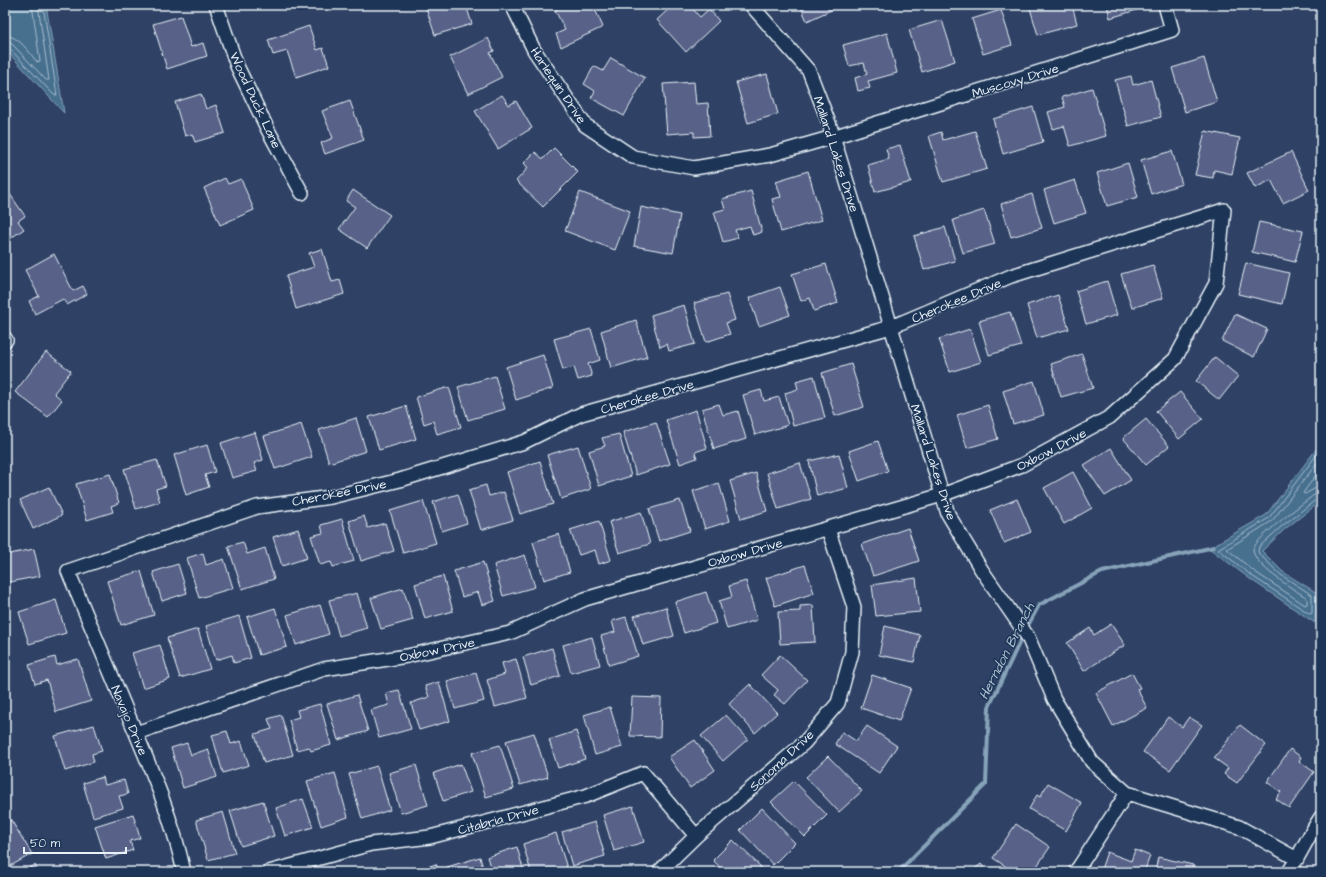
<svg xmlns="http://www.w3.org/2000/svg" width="1326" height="877" viewBox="0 0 1326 877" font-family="'Architects Daughter',sans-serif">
<rect width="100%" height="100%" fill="#2f4266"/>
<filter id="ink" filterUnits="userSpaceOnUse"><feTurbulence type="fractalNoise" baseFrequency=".025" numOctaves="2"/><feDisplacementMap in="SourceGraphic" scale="8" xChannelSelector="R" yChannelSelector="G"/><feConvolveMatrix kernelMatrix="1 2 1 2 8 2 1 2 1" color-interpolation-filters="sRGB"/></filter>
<g filter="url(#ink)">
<path fill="#476f8f" stroke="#87a3b9" d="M5,5h41l18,108 -59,-64z
M1321,443v58l-36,28 -23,22 21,21 34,21 -2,30 -65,-44 -41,-31 57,-33z"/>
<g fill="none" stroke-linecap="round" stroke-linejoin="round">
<path stroke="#a8bdce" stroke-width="1" d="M5,35c14,1 24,17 32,27l3,-1 -8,-56
M5,41l7,3 34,36h3l-11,-75
M5,46l4,2 45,47h3l-14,-90
M1321,449l-52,69 -51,31 34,27 58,38 2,-1v-18l-31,-20 -22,-21 -1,-3 1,-4 23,-21 35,-27 4,-1
M1321,458l-49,63 -45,28 28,23 50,33 2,-1v-6c-13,-9 -54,-32 -54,-49 5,-13 48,-44 61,-54l7,-2
M1321,468l-18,25 2,1 9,-5 7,-2"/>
<path stroke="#87a3b9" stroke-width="4" d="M1026,629l13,-24 63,-33 112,-25
M898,872l88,-88 3,-77 34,-72"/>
</g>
<path fill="#596289" stroke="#e8f1f8" d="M425,5h41l6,19 -37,11z
M566,5h27l10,22 -42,20 -5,-13 9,-4 -10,-20z
M673,5h16l11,12 9,-8 10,12 -33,31 -29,-32z
M800,5h40v1l-33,15z
M1029,5h43l5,19 -39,11z
M1107,5h32l1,4 -30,9z
M1001,10l11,35 -29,9 -11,-35z
M181,16l10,31 12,-4 4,13 -40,13 -14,-45z
M942,20l13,41 -33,11 -13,-42z
M309,26l8,24 6,-2 6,18 -33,11 -9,-26 -14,4 -5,-15z
M887,33l10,40 -29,8 2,7 -12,3 -3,-13 12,-4 -3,-11 -15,3 -6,-21z
M488,38l6,13 -4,2 12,24 -34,17 -18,-37z
M611,58l34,20 -21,38 -33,-18 4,-7 -11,-7 10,-18 9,5z
M1204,58l13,44 -32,10 -13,-44z
M767,74l11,40 -30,9 -12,-41z
M1131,76l2,9 18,-5 10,37 -33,9 -13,-46z
M694,82l2,22 12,-1 2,33 -16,1v-5l-27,2 -4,-50z
M1092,88l14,48 -36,10 -6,-20 -11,3 -5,-17 17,-5 -3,-10z
M201,94l5,15 10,-4 9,28 -30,9 -3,-8 -7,2 -10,-34z
M502,95l7,10 7,-4 16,27 -34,21 -23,-38z
M350,101l14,39 -39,14 -4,-11 12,-5 -11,-27z
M1033,107l10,35 -40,12 -10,-35z
M975,131l12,38 -44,13 -14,-46 12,-4 2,8z
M1205,131l35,7 -8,36 -18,-4 -1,8 -18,-3z
M900,145l11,37 -36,10 -7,-27 21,-6 -3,-10z
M554,148l24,24 -35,35 -27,-26 12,-13 -4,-5 11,-11 8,7z
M1172,151l10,33 -31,10 -10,-34z
M1291,152l18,38 -26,13 -12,-23 -16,8 -8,-15z
M1128,163l10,34 -31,9 -10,-33z
M808,171l14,49 -41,12 -9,-33 9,-2 -5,-16z
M225,178l3,6 13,-5 13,31 -34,15 -16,-37z
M1075,180l11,33 -32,10 -10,-33z
M5,187l20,29 -7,5 6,8 -19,13z
M353,190l37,25 -23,33 -28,-19 16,-22 -9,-6z
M751,191l11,41 -9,3 -3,-9 -15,4 3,8 -15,4 -9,-30 11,-3 -3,-10z
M580,192l50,19 -15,39 -50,-19z
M1032,194l10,34 -31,9 -10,-33z
M641,207l39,8 -7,38 -39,-7z
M984,210l11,34 -32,9 -10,-33z
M1259,222l44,9 -8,31 -43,-10z
M945,227l10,34 -31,9 -10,-34z
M322,249l10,33 8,-2 4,14 -48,15 -10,-33 28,-9 -5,-14z
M54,254l19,37 10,-5 4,8 -20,11 -4,-6 -28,15 -6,-13 10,-5 -14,-26z
M1246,263l43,10 -7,31 -44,-10z
M826,264l12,39 -24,8 -4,-13 -9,3 -9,-27z
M1153,265l10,33 -31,10 -11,-34z
M1107,281l10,34 -31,9 -10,-33z
M780,287l10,28 -31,11 -10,-28z
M727,294l8,26 -9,3 4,11 -24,8 -12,-39z
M1058,295l11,34 -32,9 -10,-33z
M684,305l11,39 -26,7 -2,-7 -7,3 -9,-32z
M1010,312l11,34 -32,9 -10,-34z
M1235,314l32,15 -13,28 -32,-16z
M636,320l11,37 -36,11 -10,-37z
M591,329l9,31 -12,4 4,12 -14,4 -4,-13 -11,3 -9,-31z
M970,329l11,33 -31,10 -11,-33z
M46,352l25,19 -17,22 8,7 -14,17 -33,-25z
M1082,354l11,34 -32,9 -10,-33z
M543,355l10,33 -37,12 -10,-33z
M1215,357l23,19 -19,24 -23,-19z
M851,364l13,43 -29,9 -13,-43z
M495,376l10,33 -37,11 -10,-33z
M814,376l11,42 -32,8 -8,-33 13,-4 -2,-8z
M1034,381l10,34 -31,9 -10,-33z
M449,387l12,40 -24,7 -4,-13 -9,3 -8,-27z
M761,390l3,11 15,-4 9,28 -33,10 -12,-40z
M1180,392l23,27 -24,20 -23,-28z
M719,404l4,11 15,-4 8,28 -32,10 -12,-40z
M988,405l10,34 -31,9 -10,-33z
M406,406l10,33 -37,11 -10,-33z
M696,410l11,38 -12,4 2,6 -17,6 -14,-44z
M356,418l10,33 -37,12 -10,-33z
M1146,419l23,27 -23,19 -23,-27z
M656,422l14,42 -34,11 -13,-43z
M301,424l11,33 -37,12 -11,-33z
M255,432l8,28 -9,3 3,8 -25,7 -11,-35z
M619,434l12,42 -32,10 -10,-35 16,-5 -3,-8z
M878,441l10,30 -29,10 -10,-30z
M207,445l8,27 -10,3 4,12 -23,8 -12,-40z
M578,446l13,43 -30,10 -14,-44z
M1111,448l20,32 -26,16 -21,-31z
M839,454l9,34 -31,8 -8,-35z
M157,460l9,26 -10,3 4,13 -24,7 -12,-40z
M540,461l13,43 -33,10 -13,-42z
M800,463l11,36 -33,10 -11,-36z
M1073,472l19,36 -28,16 -20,-36z
M756,473l11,38 -26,8 -11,-38z
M110,474l9,29 -8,3 2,6 -26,8 -11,-36z
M719,483l11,38 -25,8 -12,-38z
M486,485l3,11 15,-4 9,28 -32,10 -12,-40z
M49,487l13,28 -29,14 -13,-29z
M458,494l9,29 -25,8 -9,-29z
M1017,499l14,33 -27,11 -14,-33z
M680,500l10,31 -31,10 -10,-32z
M423,501l13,42 -33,10 -13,-42z
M641,512l9,32 -31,9 -10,-31z
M364,516l4,12 17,-5 9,28 -33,10 -12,-40z
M342,519l12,42 -21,6 -2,-5 -11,3 -9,-29 12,-3 -2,-8z
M599,521l12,39 -12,4 -4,-14 -16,5 -9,-25z
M908,528l11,33 -46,15 -11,-32z
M298,529l9,29 -25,8 -9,-29z
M559,534l11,38 -26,8 -11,-38z
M243,542l4,12 18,-6 9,31 -32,10 -14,-43z
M34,549l6,27 -35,7v-28z
M203,553l3,12 18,-6 9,29 -34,10 -12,-40z
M525,555l10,32 -32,9 -9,-31z
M483,562l12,39 -13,4 -4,-13 -16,5 -8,-26z
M178,564l9,29 -25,8 -9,-29z
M805,565l9,28 -39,13 -9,-28z
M141,571l13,44 -33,10 -14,-44z
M443,576l10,35 -28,8 -10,-35z
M916,578l4,34 -44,4 -4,-31z
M746,581l11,39 -30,9 -8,-28 13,-4 -3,-11z
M403,588l10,32 -32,9 -10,-31z
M706,592l10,31 -32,10 -9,-31z
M357,593l10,35 -28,8 -10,-36z
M56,600l10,33 -37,11 -10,-32z
M320,605l9,29 -33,11 -9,-30z
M813,605l2,37 -35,2 -2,-32 22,-1v-5z
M666,607l8,29 -31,9 -9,-29z
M275,608l12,39 -28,8 -12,-38z
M239,616l12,42 -17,5 -2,-8 -16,5 -10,-34z
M626,617l12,39 -29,9 -8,-29 14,-4 -3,-11z
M1111,624l14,21 -41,26 -17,-28 23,-15 4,7z
M885,626l35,9 -6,27 -35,-7z
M198,629l12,40 -30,9 -13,-40z
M592,637l8,28 -29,8 -8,-28z
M160,645l10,34 -27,9 -11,-35z
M552,648l8,28 -29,9 -8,-28z
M780,655l27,25 -22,24 -11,-9 4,-5 -17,-15z
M55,657l2,8 21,-6 13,42 -35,11 -9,-32 -12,4 -6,-19z
M516,659l11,39 -32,9 -8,-27 18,-6 -3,-11z
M476,673l8,28 -29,8 -8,-28z
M1132,673l8,15 -3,1 10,19 -34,18 -17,-33z
M872,675l39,13 -12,33 -38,-13z
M439,682l11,39 -31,9 -8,-27 18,-6 -4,-11z
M750,684l27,29 -22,20 -26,-29z
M399,690l12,39 -32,9 -8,-28 18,-5 -3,-12z
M357,695l11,36 -30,9 -11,-36z
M632,697l29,1 -1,39 -30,-1z
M320,704l11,41 -20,6 -2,-4 -12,3 -8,-30 10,-3 -2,-7z
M610,707l12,40 -27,8 -11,-40z
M281,715l12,40 -29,8 -9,-29 17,-5 -4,-10z
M726,715l22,24 -25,22 -22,-25z
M1168,717l14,10 7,-10 13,8 -32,45 -27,-18z
M94,725l8,26 -10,3 2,8 -29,9 -10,-35z
M1240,725l26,20 -29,38 -13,-9 4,-6 -14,-10z
M867,726l30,20 -18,27 -44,-29 7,-12 14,9z
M227,731l4,13 10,-3 8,24 -26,8 -11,-38z
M576,731l9,28 -27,9 -9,-28z
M534,733l14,44 -28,8 -14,-44z
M695,740l20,30 -25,18 -21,-31z
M187,743l4,12 17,-6 9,28 -34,11 -12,-40z
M500,745l14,44 -28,8 -14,-44z
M1290,749l11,8 -2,4 15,11 -25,36 -13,-9 5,-7 -14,-10z
M828,756l34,35 -23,21 -33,-35z
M461,764l10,28 -28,9 -9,-28z
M416,765l12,40 -27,8 -12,-40z
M377,766l13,44 -28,9 -13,-45z
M335,773l13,44 -27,9 -14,-45z
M103,777l2,8 19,-5 4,14 -9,2 4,12 -30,9 -10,-34z
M794,781l33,34 -22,22 -34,-35z
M1048,783l34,20 -16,28 -37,-22 8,-14 3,2z
M303,799l10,28 -28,9 -9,-28z
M263,801l11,35 -33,10 -11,-35z
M633,806l11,36 -30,9 -11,-36z
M762,808l33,35 -22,22 -33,-35z
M223,812l12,41 -27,7 -12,-40z
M133,814l7,24 -10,3 3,9 -27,9 -11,-33z
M11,820l21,34 -27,15v-46z
M595,822l10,34 -33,10 -10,-34z
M1016,824l34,23 -17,25h-19l-21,-14z
M556,833l11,35 -13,4h-23l-8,-28z
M733,840l28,27 -5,5h-32l-11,-12z
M517,847l7,25h-32l-5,-15z
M1135,850l15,6 -6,16h-44l7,-20 24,9z
M480,857l4,15h-36l-1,-5z
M1158,857l35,8 -1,7h-37z
M436,864l3,8h-27z
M981,864l7,8h-17z
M35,865l3,7h-17z"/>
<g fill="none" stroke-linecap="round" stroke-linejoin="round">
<g stroke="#e8f1f8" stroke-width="16">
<path id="minor" d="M216,5l21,61 31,64 34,63
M512,5l22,45 51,75 48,32 61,11 76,-13 63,-18 339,-107 -7,-25
M751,5l58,66 20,52 119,391 33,55 47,68 26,62 38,63 35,31 112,34 58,32
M5,338l1,2h-1
M136,733l188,-64 83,-13 103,-23 75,-34 357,-104 80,-30 88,-48 65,-58 41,-76 8,-73 -213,66 -120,51 -310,87 -57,28 -124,38 -69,17 -74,10 -189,64c20,47 39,94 59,141 22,52 45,104 57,160
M269,872l102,-28 59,-7 156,-41 57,-23 53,63
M659,872l37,-36 108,-93 34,-40 14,-51 2,-45 -26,-78
M1075,872l4,-5 48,-74
M1289,872c11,-18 20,-37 32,-55"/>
</g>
<use href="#minor" stroke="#1d3557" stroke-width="13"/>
</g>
</g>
<g text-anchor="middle" stroke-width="3" stroke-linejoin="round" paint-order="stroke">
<g font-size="13" fill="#e8f1f8" stroke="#1d3557">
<text transform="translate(1015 80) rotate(-17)" y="5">Muscovy Drive</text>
<text transform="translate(559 85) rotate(56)" y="5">Harlequin Drive</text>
<text transform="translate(256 100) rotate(65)" y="5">Wood Duck Lane</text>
<text transform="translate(837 154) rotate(72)" y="5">Mallard Lakes Drive</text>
<text transform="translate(956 300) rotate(-23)" y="5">Cherokee Drive</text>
<text transform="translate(647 396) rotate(-16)" y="5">Cherokee Drive</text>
<text transform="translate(1051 449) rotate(-28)" y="5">Oxbow Drive</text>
<text transform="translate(934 462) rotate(72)" y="5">Mallard Lakes Drive</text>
<text transform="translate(339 492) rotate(-11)" y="5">Cherokee Drive</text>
<text transform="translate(745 552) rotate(-16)" y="5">Oxbow Drive</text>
<text transform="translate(437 649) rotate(-12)" y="5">Oxbow Drive</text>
<text transform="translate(130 720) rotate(67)" y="5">Navajo Drive</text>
<text transform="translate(781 760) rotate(-43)" y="5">Sonoma Drive</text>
<text transform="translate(498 819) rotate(-15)" y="5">Citabria Drive</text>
</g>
<g font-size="14" font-style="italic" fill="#b0c4d3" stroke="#1d3557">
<text transform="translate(1006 651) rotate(-63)" y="5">Herndon Branch</text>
</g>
</g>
<rect width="1326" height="877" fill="none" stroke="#1d3557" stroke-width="20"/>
<rect x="10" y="10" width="1306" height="857" fill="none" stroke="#e8f1f8" stroke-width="1.5" filter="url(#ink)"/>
<path d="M24 847v6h102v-6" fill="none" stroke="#e8f1f8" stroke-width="2"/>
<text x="30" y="847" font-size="12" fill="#e8f1f8" stroke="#1d3557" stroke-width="3" paint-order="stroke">50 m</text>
</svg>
